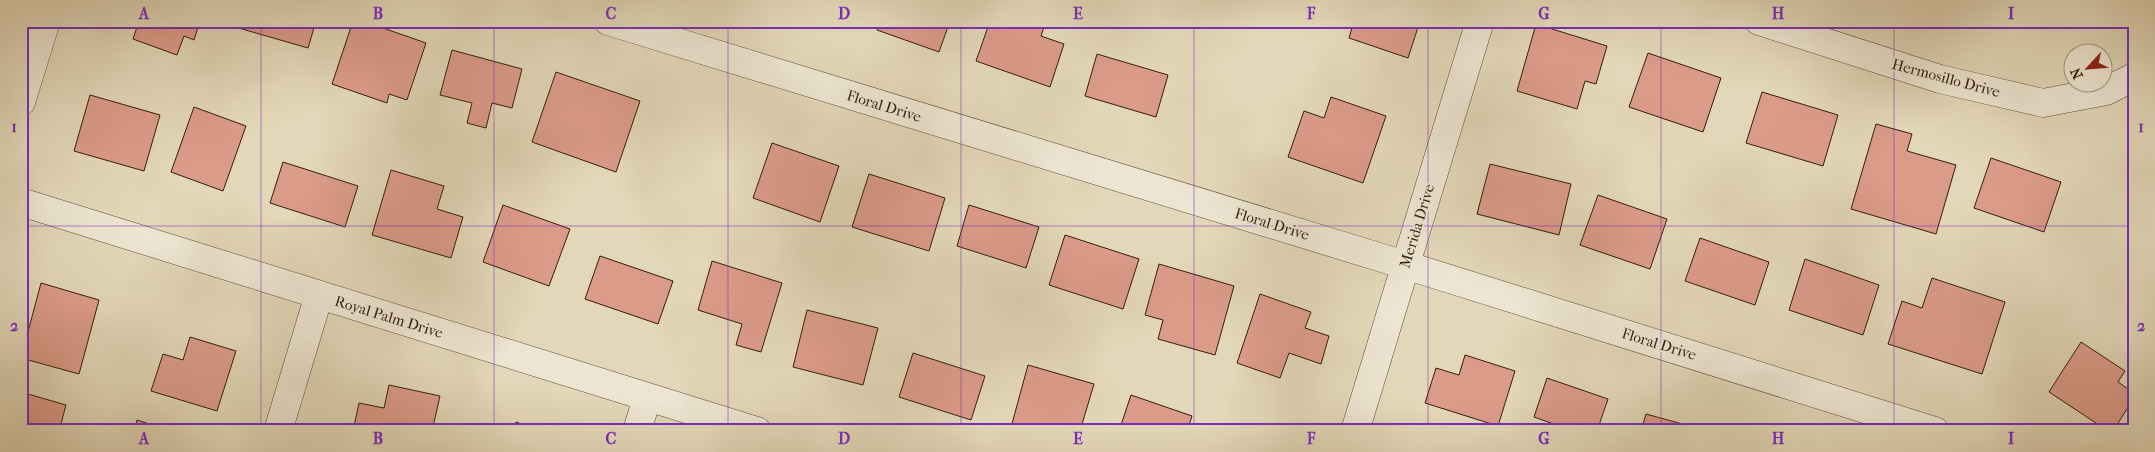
<svg xmlns="http://www.w3.org/2000/svg" width="2155" height="452" viewBox="0 0 2155 452" font-family="'IM FELL French Canon',serif">
<rect width="100%" height="100%" fill="#e2d7b8"/>
<filter id="stains"><feTurbulence type="fractalNoise" baseFrequency=".004" numOctaves="4"/><feColorMatrix values="0 0 0 0 .2 0 0 0 0 .09 0 0 0 0 .02 0 0 0 .5 -.17"/></filter>
<radialGradient id="worn" r=".72"><stop offset=".6" stop-color="#630" stop-opacity="0"/><stop offset="1" stop-color="#630" stop-opacity=".3"/></radialGradient>
<path fill="#db9b89" stroke="#331e0c" d="M139,21h61l-6,19 -10,-4 -7,19 -44,-16z
M229,21h87l-8,27 -80,-23z
M353,21h10l63,22 -19,57 -18,-6 -2,9 -55,-19z
M880,21h70l-11,31 -62,-22z
M990,21h56l-5,15 23,8 -14,43 -74,-26z
M1354,21h66l-12,37 -59,-20z
M1536,24l71,22 -11,38 -11,-3 -8,28 -60,-18z
M452,50l70,19 -10,39 -20,-5 -6,25 -19,-5 5,-20 -32,-8z
M1648,53l73,25 -18,54 -74,-25z
M1097,54l71,21 -12,42 -71,-21z
M556,72l84,29 -24,71 -84,-30z
M1762,92l76,23 -15,51 -77,-23z
M90,95l70,20 -16,56 -70,-20z
M1331,97l55,19 -23,67 -75,-26 16,-46 20,7z
M194,107l52,19 -23,65 -52,-19z
M1876,124l36,10 -5,17 49,14 -20,69 -85,-25z
M772,143l67,23 -19,56 -67,-24z
M1991,158l70,24 -17,50 -70,-24z
M283,162l75,24 -13,41 -75,-24z
M1490,164l81,20 -12,51 -82,-21z
M391,170l53,16 -7,23 26,8 -12,41 -79,-23z
M869,174l76,24 -16,53 -77,-24z
M1598,195l69,24 -17,50 -70,-24z
M503,205l67,24 -21,57 -66,-24z
M969,205l70,22 -13,41 -69,-22z
M1065,235l74,24 -16,50 -74,-24z
M1700,238l69,24 -14,43 -70,-24z
M600,256l73,25 -15,43 -73,-25z
M1805,259l74,26 -16,50 -74,-25z
M712,261l70,22 -21,69 -25,-7 6,-21 -44,-14z
M1159,264l75,22 -19,69 -57,-16 5,-19 -18,-5z
M1932,278l73,24 -23,72 -94,-30 14,-43 20,7z
M41,283l58,17 -20,74 -58,-16z
M1260,294l51,18 -6,16 24,8 -8,28 -32,-11 -9,25 -43,-15z
M807,310l71,18 -15,57 -70,-18z
M190,337l46,14 -19,60 -66,-20 12,-37 20,6z
M2081,342l44,29 -7,11 16,11v5l-21,33h-5l-59,-39z
M913,353l72,23 -14,44 -72,-23z
M1465,355l50,16 -17,55 -73,-23 11,-35 23,7z
M1028,365l66,19 -14,47h-70z
M1547,378l61,21 -11,32h-24l-39,-14z
M389,385l51,11 -8,35h-79l6,-28 25,5z
M21,392l45,13 -7,26h-38z
M1131,395l61,21 -5,15h-68z
M1646,414l62,17h-67z
M137,420l34,11h-37z
M516,422l25,9h-28z"/>
<g fill="none" stroke-linecap="round" stroke-linejoin="round">
<g stroke="#5f4c37" stroke-width="29">
<path id="minor" d="M608,21l797,244 530,166
M1759,21l181,58 103,24 63,-12 28,-14
M21,102l25,-81
M278,431l41,-136
M637,431l10,-33
M1355,431l125,-410"/>
</g>
<g stroke="#5f4c37" stroke-width="29">
<path id="tertiary" d="M21,202l736,229"/>
</g>
<use href="#minor" stroke="#ece5d1" stroke-width="28"/>
<use href="#tertiary" stroke="#ece5d1" stroke-width="28"/>
</g>
<path fill="none" stroke="#7b2cbf" stroke-width="1" stroke-opacity="0.55" d="M261,21v410M494,21v410M728,21v410M961,21v410M1194,21v410M1428,21v410M1661,21v410M1894,21v410M21,226h2113"/>
<g text-anchor="middle" stroke-width="4" stroke-linejoin="round" paint-order="stroke">
<g font-size="15" fill="#331e0c" stroke="#ece5d1">
<text transform="translate(1946 78) rotate(15)" y="5">Hermosillo Drive</text>
<text transform="translate(884 106) rotate(17)" y="5">Floral Drive</text>
<text transform="translate(1272 224) rotate(17)" y="5">Floral Drive</text>
<text transform="translate(1417 226) rotate(-73)" y="5">Merida Drive</text>
<text transform="translate(389 317) rotate(17)" y="5">Royal Palm Drive</text>
<text transform="translate(1659 344) rotate(17)" y="5">Floral Drive</text>
</g>
</g>
<rect width="2155" height="452" fill="none" stroke="#e2d7b8" stroke-width="55"/>
<g transform="translate(2088 68) rotate(244)"><circle r="24" fill="#ece5d1" stroke="#a29582"/>
<path d="M0-4L9 19L0 12L-9 19Z" fill="#8f2418"/>
<text y="-8" font-size="14" font-weight="bold" text-anchor="middle" fill="#331e0c">N</text>
</g>
<rect x="28" y="28" width="2100" height="396" fill="none" stroke="#7b2cbf" stroke-width="2"/>
<g font-size="16" text-anchor="middle" font-weight="bold" fill="#7b2cbf">
<text x="144" y="19">A</text>
<text x="378" y="19">B</text>
<text x="611" y="19">C</text>
<text x="844" y="19">D</text>
<text x="1078" y="19">E</text>
<text x="1311" y="19">F</text>
<text x="1544" y="19">G</text>
<text x="1778" y="19">H</text>
<text x="2011" y="19">I</text>
<text x="14" y="132">1</text>
<text x="2141" y="132">1</text>
<text x="14" y="331">2</text>
<text x="2141" y="331">2</text>
<text x="144" y="444">A</text>
<text x="378" y="444">B</text>
<text x="611" y="444">C</text>
<text x="844" y="444">D</text>
<text x="1078" y="444">E</text>
<text x="1311" y="444">F</text>
<text x="1544" y="444">G</text>
<text x="1778" y="444">H</text>
<text x="2011" y="444">I</text>
</g>
<rect width="100%" height="100%" filter="url(#stains)"/>
<rect width="100%" height="100%" fill="url(#worn)"/>
</svg>
